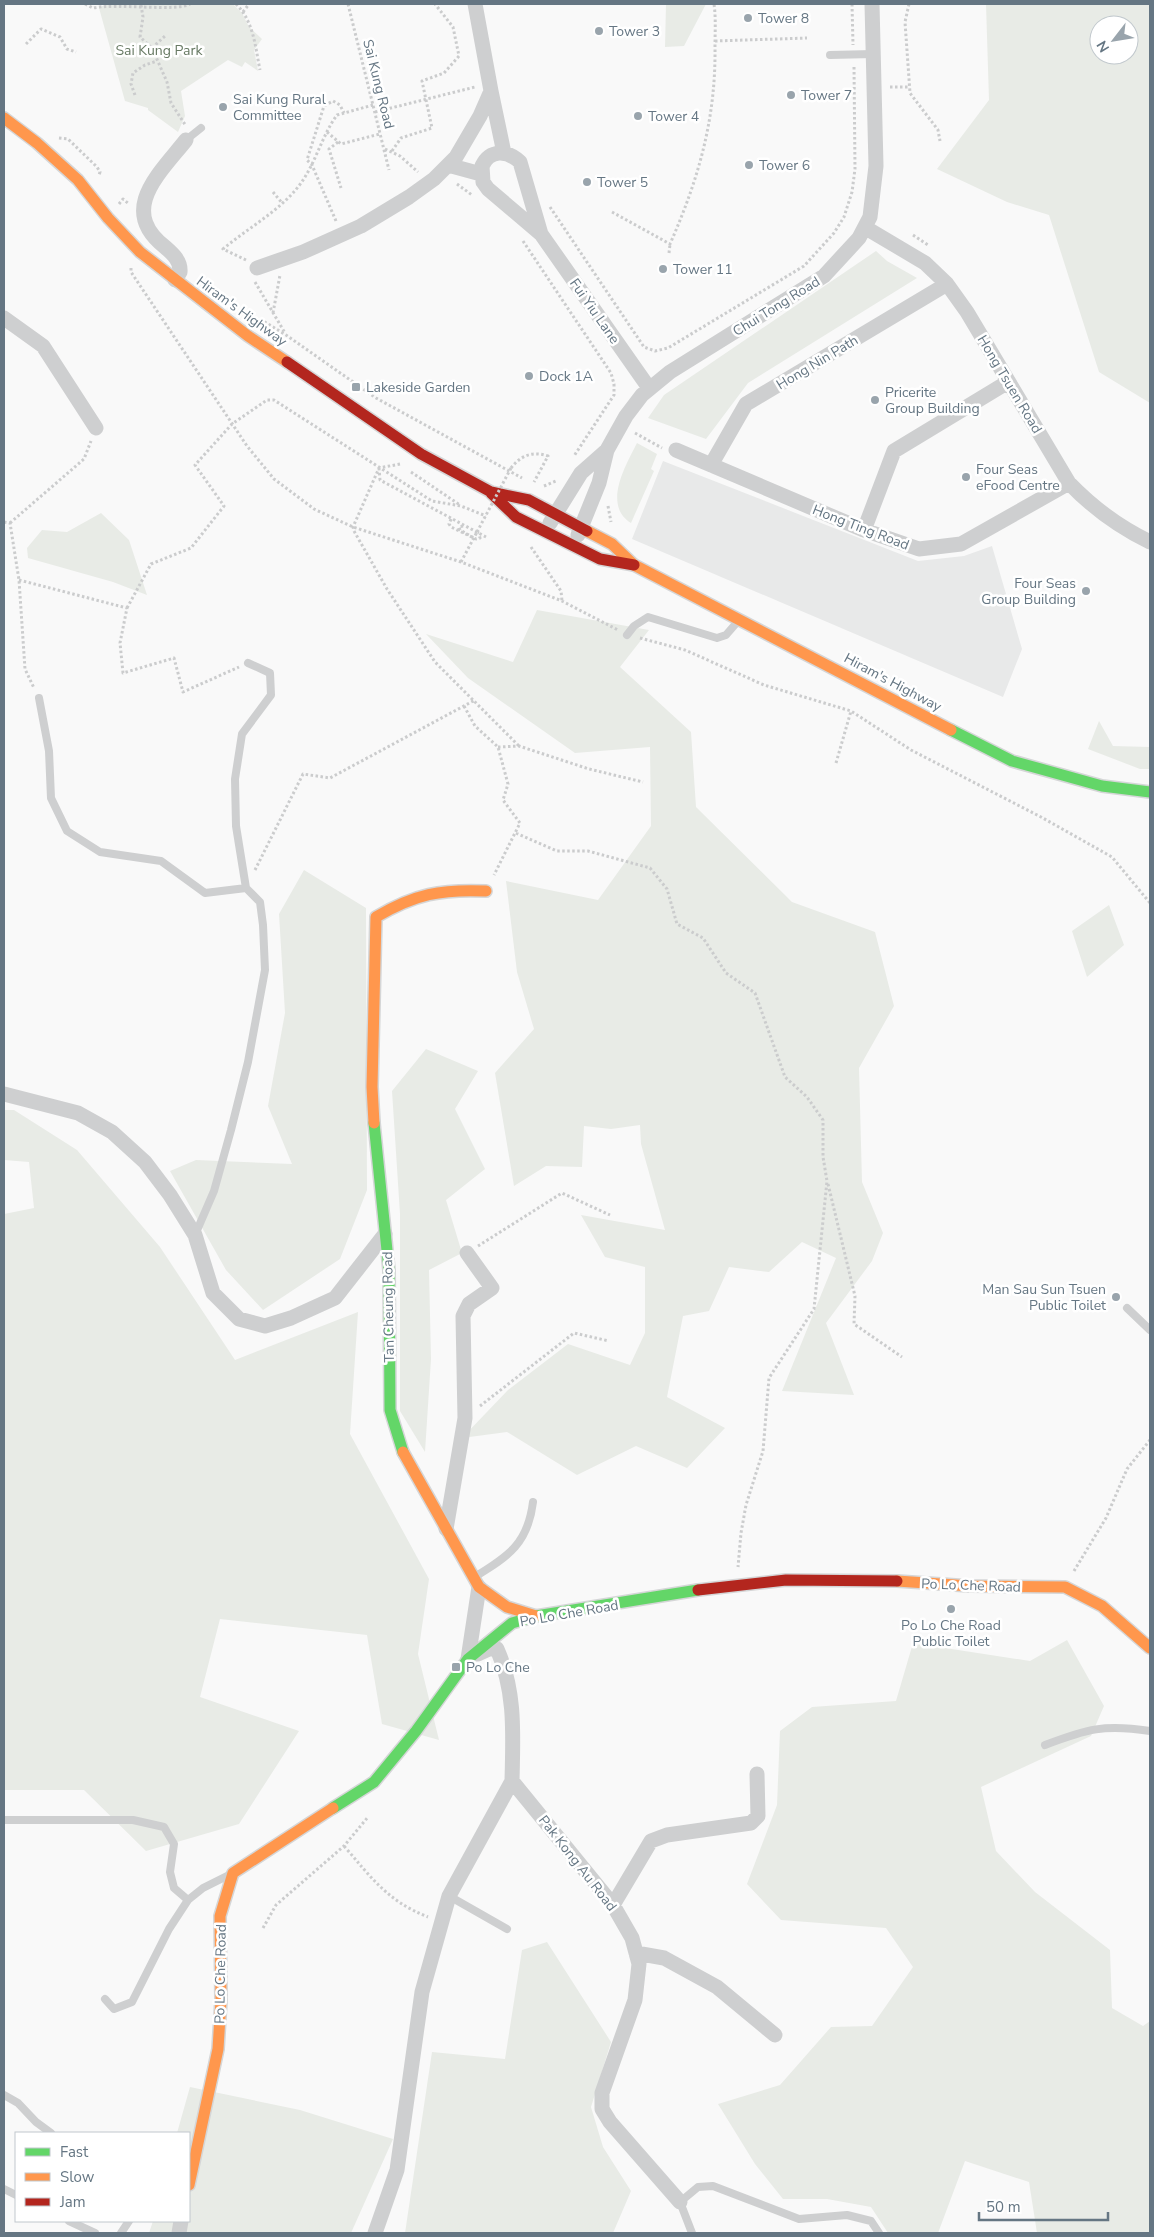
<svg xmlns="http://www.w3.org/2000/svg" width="1154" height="2237" viewBox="0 0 1154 2237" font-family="'Nunito Sans',sans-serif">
<rect width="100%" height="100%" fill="#f9f9f9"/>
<path fill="#e8e9e9" d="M663,461l255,100 46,-5 28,-10 30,103 -19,48 -371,-158z"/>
<path fill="#e8ebe6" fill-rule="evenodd" d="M106,4h127l9,9 7,14 13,12 -8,11 4,21 -13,-9 -3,5 -14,-7 -47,31 4,25 -7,16 -30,-22v-2l-23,-7 -26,-93z
M666,4h40l-22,42 -19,1z
M986,4h164v399l-51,-31 -50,-157 -42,-13 -70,-33 52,-69zM1099,25h30v30h-30z
M876,251l11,10 30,17 -169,105 -42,56 -58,-21 16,-23z
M637,443l20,11 -6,15 3,2 -23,52c-29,-18 -5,-58 6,-80z
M101,513l28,27 18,55 -34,-13 -85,-24 -1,-10 15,-18 25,2z
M537,610l112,20 -29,37 71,65 5,75 96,95 83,30 19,74 -35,62 3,114 21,51 -11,28 -46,62 28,72 -72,-4 54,-133 -34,-16 -33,30 -40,-5 -20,44 -26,5 -16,81 58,31 -38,40 -51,-22 -59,29 -70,-43 -45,6 46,-48 60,-46 62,21 15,-32v-66l-40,-10 -24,-42 84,15 -24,-86 -1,-19 -29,4 -27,-3 -2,41 -36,-1 -32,20 -19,-113 39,-44 -17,-57 -11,-91 92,19 53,-74 -1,-79 -75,6 -107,-75 -42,-44 87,28z
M1099,721l14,25 37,1v22h-10l-52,-20z
M304,870l62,38 1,282 -27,69 -77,51 -37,-40 -56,-99 26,-11 96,4 -24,-58 17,-93 -6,-99z
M1109,905l15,40 -37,32 -15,-46z
M426,1049l52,22 -23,38 30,60 -39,31 16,53 -33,17 2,89 -6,93 -25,-41v-197l-8,-123z
M4,1110h10l63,40 83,97 75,113 123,-48 -8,122 79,145 -11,75 21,86 -57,-16 -15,-89 -147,-16 -20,78 99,34 -60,93 -93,27 -62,-61h-80v-576l30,-6 -5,-46 -25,-2z
M1067,1640l37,66 -13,30 -110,51 15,64 39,41 75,58 2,58 31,18 7,-5v212h-113l-8,-51 -64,-21 -27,72h-50l-17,-26 -44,-8h-44l-28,-35 -37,-60 62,-19 51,-58 41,-1 41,-59 -27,-39 -105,-8 -34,-36 30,-79 3,-74 32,-24 84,-6 17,-58 117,18z
M547,1942l64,100 -20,65 12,40 28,44 -18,42h-208l27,-181 73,7 17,-109z
M190,2087l110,23 93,29 -42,94h-202l4,-12h36v-88h-12z"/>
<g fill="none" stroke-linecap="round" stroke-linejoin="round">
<g stroke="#d5d6d7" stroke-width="14">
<path id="fast" d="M951,730l61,31 90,25 48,6
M374,1123l15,147 1,140 13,42
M333,1808l41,-26 42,-51 52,-72 44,-36 24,-7 162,-26"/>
</g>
<g stroke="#d5d6d7" stroke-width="14">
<path id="slow" d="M4,118l33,25 41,37 30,38 32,34 108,84 39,26
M587,531l25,13 22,21 317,165
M374,1123l-2,-36 4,-170c39,-23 65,-28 110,-26
M403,1452l76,135 28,20 29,9
M897,1581l73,5 95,1 37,19 48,42
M189,2185l29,-136 3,-49 -1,-84 13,-43 100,-65"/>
</g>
<g stroke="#d5d6d7" stroke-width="14">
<path id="jam" d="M287,362l134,92 70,38 38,8 58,31
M491,493l25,24 84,42 34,6
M698,1590l88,-10 111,1"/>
</g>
<path stroke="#cbcccd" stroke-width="3" stroke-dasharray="2.5 2.5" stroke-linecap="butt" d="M20,4v1
M85,4l8,4c23,-5 84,4 97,-4
M236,4c18,18 19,42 24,66
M348,4l41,166
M852,4l1,41
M909,4l-4,18 5,71 28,37 2,11
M141,5l2,12 -3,20 12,11 15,34 4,21 15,23
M243,12l6,-8
M715,41l92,-3
M26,44l15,-15 19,8 7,12 9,3
M152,48l14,-13
M890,87h19
M135,95l-4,-11 2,-11 12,-8 12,-4
M375,112l100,-25
M327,132l14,12 39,-10
M59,138l9,1 29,28 3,5 -1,3
M338,142l-9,7 12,39
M385,149l15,7 18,16
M392,151l9,-13 31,-10 -10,-47 22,-8 15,-17 -6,-29 -18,-23
M457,184l15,11
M273,192l9,11
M119,204l4,-5 6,5
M550,207l94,140 11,4 13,-3 136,-82 30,-33 10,-16 8,-25 3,-23 -1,-103
M612,212l58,32c29,-66 46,-126 45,-198 0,-14 1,-28 -1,-42
M336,221l-24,-56 -5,-5 17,-54 9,-5 7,4 4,8
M913,235l15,10
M523,241l88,132 3,11v11l-40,61
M669,253l1,-9
M246,260l-23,-11c25,-21 55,-37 75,-62 17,-21 23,-50 39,-72l36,-10
M131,268v4l116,174 27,33 40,30 39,18 108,35 101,39 56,29
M255,282l30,51
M273,313l7,-38
M260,319l26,16 90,63 146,80
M635,433l27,15
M400,464l-21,4 -26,59 1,4 33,58 48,73 84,84
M379,468l1,12 106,57
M511,468c10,-13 22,-17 37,-12l-14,26
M411,472l49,33
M544,486l12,-5
M608,506l3,16
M451,519l-2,5 2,3 25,12 4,-1 -1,-4
M4,522l6,1 9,57 6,89 9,19
M10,523l74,-64 7,-18
M463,526l-4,1 1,3 14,8
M531,547l30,44 1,10
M461,562l16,-30 2,1
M19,580l108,28 -7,35 3,30 51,-15 9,34 56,-25
M127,608l24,-44 40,-16 33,-42 -29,-41 37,-41 35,-24h7l158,101 29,5 25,10
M640,638l45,12 79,35 87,26 60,39 130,67 71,40 38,46
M464,706l11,20 23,21 10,37 -5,16 17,23 -26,52
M498,747l21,-1 70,23 54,13
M836,763l15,-52
M516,833l41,18h31l62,17 17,21 10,35 26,14 23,35 29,20 30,84 22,20 16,23v37l4,24 -13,128 -45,69 -6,73 -17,54 -5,28 -3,34
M255,870l48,-96 27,4 145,-78
M828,1184l27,112 -1,28 48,33
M478,1246l84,-53 48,22
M480,1406l94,-73 35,8
M1074,1571l32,-53 21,-49 23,-29
M344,1846c27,31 43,55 84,71
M263,1928l13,-23 68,-59 24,-29"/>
<path stroke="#cecfd0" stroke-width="8" d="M830,55l43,-1
M186,140l15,-12
M627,635l7,-9 14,-9 69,21 9,-3 13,-15
M39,698l10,53 2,47 16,33 33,21 61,9 44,32 41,-5 14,14 3,23 2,45 -17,92 -17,68 -17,61 -19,44
M246,888l-10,-62 -1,-47 7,-45 29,-39 -1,-22 -22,-10
M1127,1308l23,22
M476,1576c33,-20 52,-33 57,-74
M1045,1745c42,-16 59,-21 105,-14
M4,1820h129l31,7 10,17 -4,28 4,16 14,12
M449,1896l58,33
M105,1999l9,10 18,-7 37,-73 19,-29 15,-12 26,-13
M4,2095l14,8 18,19 15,11
M4,2189l12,6
M69,2221l26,12
M121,2233l8,-12
M692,2233l-12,-31 18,-15 15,-1 86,33 48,-4 24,6 8,12"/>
<path stroke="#cecfd0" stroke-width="15" d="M491,91l13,62
M448,165l33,9
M866,228l59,35 22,21 20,28 102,171c24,25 50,44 81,59
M541,234l-21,-72c-13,-12 -30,-13 -38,4l1,16 5,7 53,45 108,154
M257,268l46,-16 58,-26 48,-29 25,-18 22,-22 24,-41 11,-25 -16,-87
M175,280l5,-8c1,-11 -7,-18 -15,-25 -47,-37 -6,-73 21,-107
M4,318l39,28 53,82
M676,450l188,80 55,19 42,-5 108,-61
M711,465l35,-61 201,-120
M550,523l31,-50 26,-23
M864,530l30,-79 114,-69
M578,535l21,-52 8,-33 19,-34 16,-21 28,-23 154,-96 35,-38 11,-21 6,-51 -4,-162
M4,1094l74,19 34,19 33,30 25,33 25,40 18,58 26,26 26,7 26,-8 44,-20 50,-64
M446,1529l19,-111 -2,-102 6,-12 23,-16 -25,-35
M478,1654l11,-5h8c19,43 16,86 15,132l101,124 19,33 7,26 -4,36 -33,93v16l8,13 70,80
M468,1659l11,-72
M613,1905l38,-64 16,-6 84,-12 7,-7 -1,-42
M636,1953l28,5 53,29 58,48
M179,2233l2,-12
M375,2233l22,-63 25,-178 27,-96 63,-115"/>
<use href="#fast" stroke="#63d668" stroke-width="11"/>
<use href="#slow" stroke="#ff974d" stroke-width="11"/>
<use href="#jam" stroke="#b3261e" stroke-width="11"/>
<path stroke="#cbcccd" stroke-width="3" stroke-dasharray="2.5 2.5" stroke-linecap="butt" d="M477,532l34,-64"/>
</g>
<g fill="#99a4ac" stroke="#fff" stroke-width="2">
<circle cx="748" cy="18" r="5"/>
<circle cx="599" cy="31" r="5"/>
<circle cx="791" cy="95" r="5"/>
<circle cx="223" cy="107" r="5"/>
<circle cx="638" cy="116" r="5"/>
<circle cx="749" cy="165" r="5"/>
<circle cx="587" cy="182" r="5"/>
<circle cx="663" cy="269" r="5"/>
<circle cx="529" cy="376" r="5"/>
<rect x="351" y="382" width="10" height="10" rx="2.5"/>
<circle cx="875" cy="400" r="5"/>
<circle cx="966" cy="477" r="5"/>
<circle cx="1086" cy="591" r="5"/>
<circle cx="1116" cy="1297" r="5"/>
<circle cx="951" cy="1609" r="5"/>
<rect x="451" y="1662" width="10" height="10" rx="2.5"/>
</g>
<g text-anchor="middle" stroke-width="5" stroke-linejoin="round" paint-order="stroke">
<g font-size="14" fill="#657683" stroke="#fff" text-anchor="start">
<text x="758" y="23">Tower 8</text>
<text x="609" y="36">Tower 3</text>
<text x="801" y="100">Tower 7</text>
<text x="233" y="104">Sai Kung Rural<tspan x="233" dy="16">Committee</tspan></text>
<text x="648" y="121">Tower 4</text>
<text x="759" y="170">Tower 6</text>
<text x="597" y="187">Tower 5</text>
<text x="673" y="274">Tower 11</text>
<text x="539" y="381">Dock 1A</text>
<text x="366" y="392">Lakeside Garden</text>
<text x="885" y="397">Pricerite<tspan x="885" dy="16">Group Building</tspan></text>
<text x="976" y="474">Four Seas<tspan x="976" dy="16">eFood Centre</tspan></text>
<text x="1076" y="588" text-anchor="end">Four Seas<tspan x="1076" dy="16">Group Building</tspan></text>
<text x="1106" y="1294" text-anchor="end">Man Sau Sun Tsuen<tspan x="1106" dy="16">Public Toilet</tspan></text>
<text x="951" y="1630" text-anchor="middle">Po Lo Che Road<tspan x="951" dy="16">Public Toilet</tspan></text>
<text x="466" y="1672">Po Lo Che</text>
</g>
<g font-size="14" fill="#687a64" stroke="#fff">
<text x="159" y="55">Sai Kung Park</text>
</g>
<g font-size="14" fill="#657683" stroke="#fff">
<text transform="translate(379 84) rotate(76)" y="5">Sai Kung Road</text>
<text transform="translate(776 306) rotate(-32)" y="5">Chui Tong Road</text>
<text transform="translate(242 311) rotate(36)" y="5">Hiram's Highway</text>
<text transform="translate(595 311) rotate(55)" y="5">Fui Yiu Lane</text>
<text transform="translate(817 362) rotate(-31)" y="5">Hong Nin Path</text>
<text transform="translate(1010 384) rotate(59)" y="5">Hong Tsuen Road</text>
<text transform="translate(861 527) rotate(21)" y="5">Hong Ting Road</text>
<text transform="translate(893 682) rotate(28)" y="5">Hiram's Highway</text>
<text transform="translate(388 1307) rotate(-91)" y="5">Tan Cheung Road</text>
<text transform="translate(971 1585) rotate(2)" y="5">Po Lo Che Road</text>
<text transform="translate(569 1613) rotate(-10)" y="5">Po Lo Che Road</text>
<text transform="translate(578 1863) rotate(52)" y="5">Pak Kong Au Road</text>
<text transform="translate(220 1974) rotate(-89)" y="5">Po Lo Che Road</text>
</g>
</g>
<rect width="1154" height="2237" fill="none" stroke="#657683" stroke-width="10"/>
<rect x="15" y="2132" width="175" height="90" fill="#ffffff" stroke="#c1c8cd"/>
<rect x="25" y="2148" width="25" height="8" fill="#63d668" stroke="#c1c8cd"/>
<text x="60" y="2157" font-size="15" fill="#657683">Fast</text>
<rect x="25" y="2173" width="25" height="8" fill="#ff974d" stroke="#c1c8cd"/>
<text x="60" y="2182" font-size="15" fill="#657683">Slow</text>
<rect x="25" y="2198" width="25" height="8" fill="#b3261e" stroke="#c1c8cd"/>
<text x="60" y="2207" font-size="15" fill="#657683">Jam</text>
<g transform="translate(1114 40) rotate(239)"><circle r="24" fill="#ffffff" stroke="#c1c8cd"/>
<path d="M0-4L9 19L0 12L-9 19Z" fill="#99a4ac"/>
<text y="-8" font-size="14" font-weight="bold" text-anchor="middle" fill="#657683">N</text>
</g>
<path d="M979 2212v8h129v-8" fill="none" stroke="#657683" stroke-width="2.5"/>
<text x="986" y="2212" font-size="15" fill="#657683" stroke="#ffffff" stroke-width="4" paint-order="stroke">50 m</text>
</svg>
